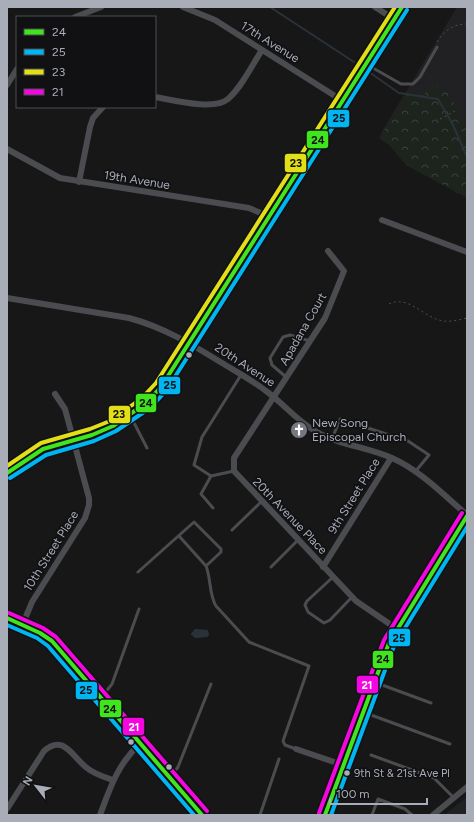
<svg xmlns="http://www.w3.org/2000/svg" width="474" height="822" viewBox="0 0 474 822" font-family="Figtree,sans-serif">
<defs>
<pattern id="forest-crowns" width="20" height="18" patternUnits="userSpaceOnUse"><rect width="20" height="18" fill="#1d241e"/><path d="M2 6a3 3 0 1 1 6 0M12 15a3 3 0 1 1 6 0" fill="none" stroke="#3b413d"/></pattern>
<pattern id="water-ripples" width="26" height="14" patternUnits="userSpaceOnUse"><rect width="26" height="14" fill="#2a3239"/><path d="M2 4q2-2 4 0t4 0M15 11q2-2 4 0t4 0" fill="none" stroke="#464d54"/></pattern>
</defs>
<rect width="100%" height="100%" fill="#171717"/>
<path fill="#212123" d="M457,7h10v185l-86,-59z
M467,797v18h-23z"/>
<path fill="url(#forest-crowns)" d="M433,86l7,1 9,7 18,34v70l-61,-33 -17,-20 -10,-7 31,-47 13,4z"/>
<path fill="url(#water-ripples)" d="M195,629l13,1 1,5 -2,2 -12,1 -4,-4z"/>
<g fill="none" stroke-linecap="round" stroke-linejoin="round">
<path stroke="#2a3239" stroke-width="2" d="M270,7l84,55
M369,72l30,21 39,6 15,26 14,32"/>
<path stroke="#4d4e52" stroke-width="1" stroke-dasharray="2 3" stroke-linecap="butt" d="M437,42c7,-11 16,-18 30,-18
M440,119l15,-8
M389,304c18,-9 33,11 50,16 9,3 19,0 28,-2"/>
<path stroke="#4b4c50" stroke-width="3" d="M366,64l35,20h12l7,-7 17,-30
M286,377l-14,-12 -2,-7 13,-21 7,-2 20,6
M130,415l17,33
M332,439l8,-20 68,22 21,14 -14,17
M211,476l-17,-11 8,-28 39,-62
M213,508l-12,-14 10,-18 23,-5
M232,530l29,-28
M179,536l27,30
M271,567l27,-27
M138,572l56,-50 27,27v3l-15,14c5,12 3,29 10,40l33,36 60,24 -26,75 2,4 11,4
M333,577l-26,24 -2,4 3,7 16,11 6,-3 22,-23
M374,682l57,21
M101,698l11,-14 27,-75
M363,712l87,32
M371,755l63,23 20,20
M170,778l8,-11 33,-83
M260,815l19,-56
M372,815l6,-16 27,10 7,6"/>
<path stroke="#4b4c50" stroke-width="6" d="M183,7l32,13 128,81
M375,7l19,12
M75,17l26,-10
M7,85l10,-16
M155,97c18,3 59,14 73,2 14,-12 24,-34 34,-49
M7,149l53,29 189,30 21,9
M79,182l11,-55 3,-9 10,-11
M382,220l85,32
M328,251l16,20 -19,47 -91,140v13l122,130 41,28
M7,298l122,20c34,9 64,27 93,45 15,9 30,17 44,28 17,12 30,29 49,40 24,14 52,16 77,27 29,13 52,37 75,57
M7,473l36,-24 49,-14 21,-9 33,-23 15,-16 241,-380
M323,567l68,-109
M7,618l33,15 12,8 150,174
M22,626l10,-24 53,-84 4,-13v-7l-24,-89 -10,-15
M296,749l47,16
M7,809l37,-58c20,-18 29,7 43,17 7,6 17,9 26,12
M100,815c10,-27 18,-52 41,-72
M325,815l64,-172 78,-127
M433,815l34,-28"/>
<g stroke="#111113" stroke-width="7">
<path id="bus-1" d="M7,473l36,-24 49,-14 21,-9 33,-23 15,-16 241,-380
M7,618l33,15 12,8 150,174
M325,815l64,-172 78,-127"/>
</g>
<g stroke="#111113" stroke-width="7">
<path id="bus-2" d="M10,478l36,-23 48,-14 22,-10 34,-23 16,-17 241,-381
M7,625l30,13 11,8 146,169
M331,815l63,-169 73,-119"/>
</g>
<g stroke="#111113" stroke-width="7">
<path id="bus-3" d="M7,466l34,-23 49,-14 20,-8 32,-23 14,-15 239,-376"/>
</g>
<g stroke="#111113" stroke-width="7">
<path id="bus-4" d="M9,613l34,15 13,9 151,174
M319,813l65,-173 78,-127"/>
</g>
<use href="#bus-1" stroke="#41e51d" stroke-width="4"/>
<use href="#bus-2" stroke="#00b6f2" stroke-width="4"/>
<use href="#bus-3" stroke="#e3df16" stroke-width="4"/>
<use href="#bus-4" stroke="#f306df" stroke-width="4"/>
</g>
<defs>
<g id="church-disc" transform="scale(0.9)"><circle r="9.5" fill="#757880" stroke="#111113"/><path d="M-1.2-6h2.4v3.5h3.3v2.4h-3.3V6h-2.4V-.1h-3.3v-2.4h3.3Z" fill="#fff"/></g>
</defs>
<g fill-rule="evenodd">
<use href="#church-disc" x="299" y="430"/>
</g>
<g fill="#a8adb8" stroke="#111113" stroke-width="1.5">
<circle cx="189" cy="355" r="3.5"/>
<circle cx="131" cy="742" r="3.5"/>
<circle cx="169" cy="767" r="3.5"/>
<circle cx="347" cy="773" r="3.5"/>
</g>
<g text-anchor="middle" stroke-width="3.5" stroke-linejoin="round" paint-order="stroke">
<g font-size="11" fill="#a8adb8" stroke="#111113" text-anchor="start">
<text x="354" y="777">9th St &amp; 21st Ave Pl</text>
</g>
<g font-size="12" fill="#a8adb8" stroke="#111113">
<text transform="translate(270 42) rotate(32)" y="4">17th Avenue</text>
<text transform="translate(137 180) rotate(9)" y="4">19th Avenue</text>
<text transform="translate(303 329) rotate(-60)" y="4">Apadana Court</text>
<text transform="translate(245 365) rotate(33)" y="4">20th Avenue</text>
<text transform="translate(354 496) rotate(-58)" y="4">9th Street Place</text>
<text transform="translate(290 516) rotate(46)" y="4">20th Avenue Place</text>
<text transform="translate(51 551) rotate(-58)" y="4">10th Street Place</text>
</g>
<g font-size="12" fill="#a8adb8" stroke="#111113" text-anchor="start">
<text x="312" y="427">New Song<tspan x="312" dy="14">Episcopal Church</tspan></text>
</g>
</g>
<g stroke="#111113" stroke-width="1.5">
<rect x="327" y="109" width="23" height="19" rx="4" fill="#00b6f2"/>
<rect x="306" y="130" width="23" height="19" rx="4" fill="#41e51d"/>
<rect x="284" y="153" width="23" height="20" rx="4" fill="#e3df16"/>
<rect x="158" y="376" width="23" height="19" rx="4" fill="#00b6f2"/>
<rect x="135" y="393" width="22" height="20" rx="4" fill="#41e51d"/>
<rect x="108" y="405" width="23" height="19" rx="4" fill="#e3df16"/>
<rect x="388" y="628" width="23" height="19" rx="4" fill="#00b6f2"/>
<rect x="372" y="650" width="22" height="19" rx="4" fill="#41e51d"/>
<rect x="356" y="675" width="23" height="19" rx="4" fill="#f306df"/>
<rect x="75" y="681" width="23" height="19" rx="4" fill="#00b6f2"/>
<rect x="99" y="699" width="23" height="19" rx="4" fill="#41e51d"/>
<rect x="122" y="717" width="23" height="19" rx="4" fill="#f306df"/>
</g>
<g font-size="11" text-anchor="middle" font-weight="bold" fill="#fff">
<text x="367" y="689">21</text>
<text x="134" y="731">21</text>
</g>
<g font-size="11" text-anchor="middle" font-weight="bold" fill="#111">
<text x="339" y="122">25</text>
<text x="318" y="144">24</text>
<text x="296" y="167">23</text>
<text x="170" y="389">25</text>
<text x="146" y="407">24</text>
<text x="119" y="418">23</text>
<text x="399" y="642">25</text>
<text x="383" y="663">24</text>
<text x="86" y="694">25</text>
<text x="110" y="713">24</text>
</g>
<rect width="474" height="822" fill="none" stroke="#a8adb8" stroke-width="16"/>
<rect x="16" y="16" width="140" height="92" fill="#111113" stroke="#4d4f55"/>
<rect x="24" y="29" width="20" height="6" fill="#41e51d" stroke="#4d4f55"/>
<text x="52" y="36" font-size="12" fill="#a8adb8">24</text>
<rect x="24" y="49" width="20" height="6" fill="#00b6f2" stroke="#4d4f55"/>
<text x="52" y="56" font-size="12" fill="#a8adb8">25</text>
<rect x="24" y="69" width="20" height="6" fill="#e3df16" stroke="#4d4f55"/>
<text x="52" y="76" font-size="12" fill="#a8adb8">23</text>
<rect x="24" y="89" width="20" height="6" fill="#f306df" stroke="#4d4f55"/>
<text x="52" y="96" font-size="12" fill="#a8adb8">21</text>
<g transform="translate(36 786) rotate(301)" stroke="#111113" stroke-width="3" paint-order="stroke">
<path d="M0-3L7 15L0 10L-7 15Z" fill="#a8adb8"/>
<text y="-6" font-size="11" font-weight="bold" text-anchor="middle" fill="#a8adb8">N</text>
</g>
<path d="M330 798v6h97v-6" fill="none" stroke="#a8adb8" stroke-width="2"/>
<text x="336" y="798" font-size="12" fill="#a8adb8" stroke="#111113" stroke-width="3" paint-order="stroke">100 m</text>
</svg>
